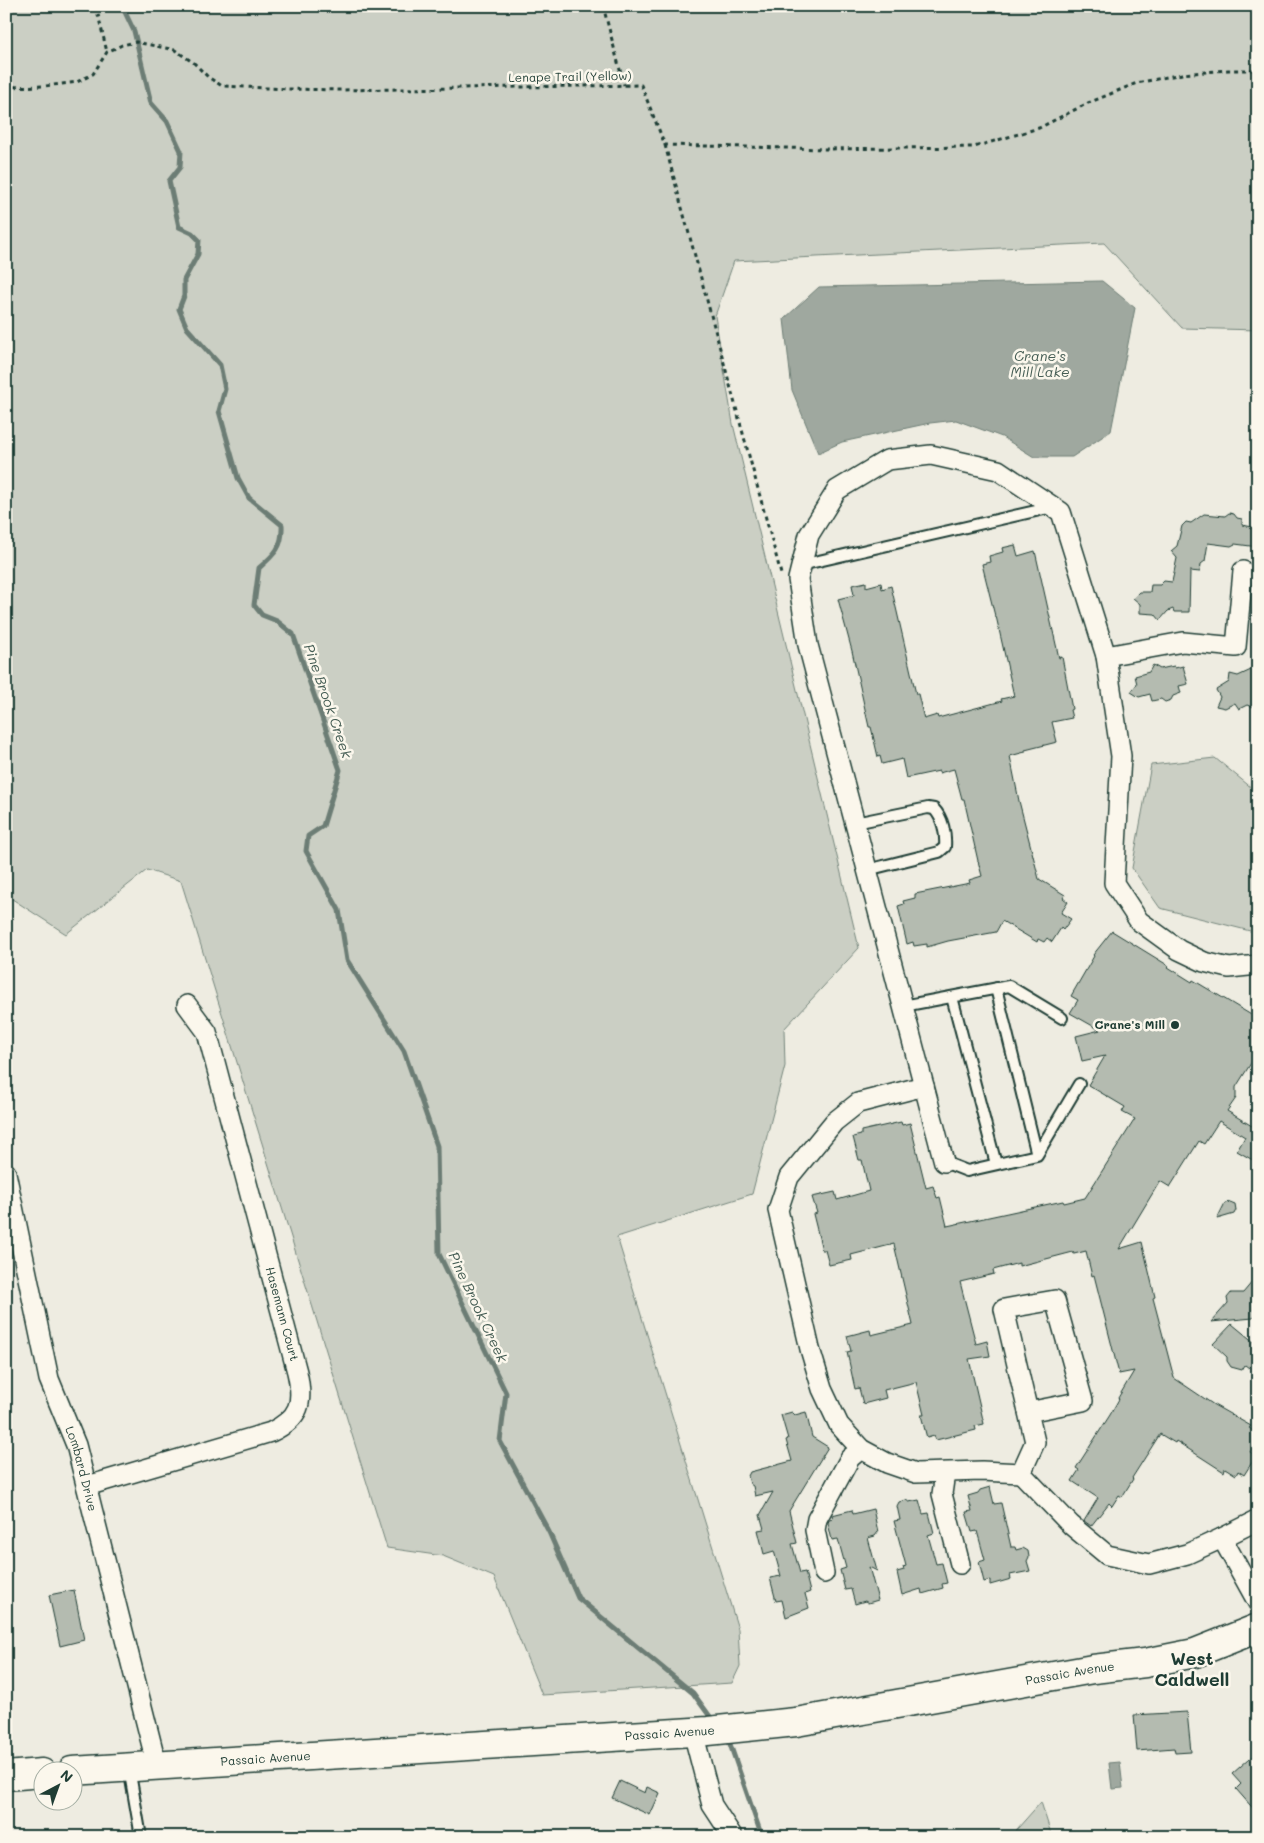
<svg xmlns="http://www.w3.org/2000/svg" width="1264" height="1843" viewBox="0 0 1264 1843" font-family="Mali,sans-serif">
<rect width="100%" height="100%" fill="#eeece1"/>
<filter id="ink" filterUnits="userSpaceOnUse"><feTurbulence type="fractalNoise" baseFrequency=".02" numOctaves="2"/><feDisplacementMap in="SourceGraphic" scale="10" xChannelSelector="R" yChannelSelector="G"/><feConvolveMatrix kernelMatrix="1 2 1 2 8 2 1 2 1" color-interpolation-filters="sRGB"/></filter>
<g filter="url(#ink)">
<path fill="#cbcfc4" stroke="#75867c" d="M6,6h1252v324l-76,-2 -78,-85 -370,18 -19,55 18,108 126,524 -75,81 1,37 -33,128 -135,43 121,392 2,37 -8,17 -190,12 -48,-118 -51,-21 -56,-8 -206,-667 -34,-11 -81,64 -60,-39z
M1215,758l43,35v140l-98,-25 -28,-40 19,-103z
M1041,1802l11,35h-42z"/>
<path fill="#9fa89f" stroke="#6c7d74" d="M1102,281l33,27 -24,123 -39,26h-38l-32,-20 -46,-17 -26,3 -88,19 -24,11 -26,-63 -8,-71 35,-32z
M1120,1762l3,26 -11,1 -3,-26z"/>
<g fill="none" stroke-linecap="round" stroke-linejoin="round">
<path stroke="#6c7d74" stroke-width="5" d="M122,6l12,25 17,72 16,18 14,30 -1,16 -11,14 10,46 13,6 7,7 -1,14 -14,26v16l-5,13 8,19 33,37 5,24 -6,22 19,67 11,20 33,27c1,22 -7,29 -23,43l-5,37 8,10 15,6 16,13 47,136 -17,56 -15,10 -2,15 33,59 8,50 57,91 33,95 2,108 67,139 -6,48 49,91 29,66 115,95 21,29
M726,1739l4,5 32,93"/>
</g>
<path fill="#b4bbb0" stroke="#1f3d34" d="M1229,513l5,1 3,4 5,1v6l16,3v19l-23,-3 -4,2 -23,-3 -3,18 -4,3 -1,8 -10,-1 -1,41h-15l-1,-3 -5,2 -8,9 -5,-6 -15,-1v-9l-7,-6 6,-6h11l1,-7h9l4,-4 8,1 5,-24 -6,-7 6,-5 5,-20 4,-4 5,1 13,-9 21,2z
M1015,545l3,11 17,-5 24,107 3,-1 10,52 -2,1 2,8 -20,4 5,20 -32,8v2l-15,4 9,45 20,78 26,16 -2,3 5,4 -7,11 10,6 -8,11 -2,-2 -9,14 -5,-4 -3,4 -6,-3 -1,3 -35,-21 -6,11 -48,9 -21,6v-3l-13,2 -1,-4 -6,2 -9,-38 6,-2 -1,-3 12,-3v-4l55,-11 -1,-3 13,-4 -4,-15 -14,-62h-2l-8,-30 -15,4v-2l-33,7 -4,-19 -20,5 -2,-8 -2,1 -7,-30h-2l-17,-76 -14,-52 16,-4 -2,-10 14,-3v5l15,-4 1,6 9,-3 25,108h2l6,25 13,-4 1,3 64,-17 -1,-2 13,-3 -18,-80h-1l-13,-52 8,-2 -1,-6 14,-4 -1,-4z
M1153,665l7,4 14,-3 1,2 8,-2 5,18 -9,2 2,7 -8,3 -2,4 -6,2 -4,-3 -9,2 -2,-7 -11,3 -8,-5 6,-8 -2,-8 14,-4z
M1258,669l-1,35 -5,3 -5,-2 -8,4 -4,-6 -10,5 -9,-2 4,-9 -4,-7 13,-8 1,-8 8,2 13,-6 2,2z
M1112,931l57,35 -1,1 24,15 1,-2 65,39v33l-22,35v11l-9,13 25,15 6,-9v46l-21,-12 8,-14 -26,-16 -15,23 -5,-3 -29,46 -10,-6 -41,68 23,-7 13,55 -2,1 21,80 40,27 37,21 -2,2 9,5v7l-8,12 6,4 -12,19 -6,-4 -2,4 -11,-7 -1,4 -48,-31 -1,2 -15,-9 -28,44 1,1 -11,18 -3,-2 -7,11 -3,-3 -18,23 -7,-5 14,-23 -26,-17 7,-11 -3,-2 34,-53 9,-16 -1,-1 16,-27 -15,3 -25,-99 -2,1 -6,-25 -12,3 -1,-2 -54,14v-3l-26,7 1,4 -34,8 16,62 11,-3 3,15 -21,3 15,65 -9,2 1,4 -40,10 -2,-4 -7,2 -6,-23h3l-8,-33 -32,8 2,8 -23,6 -4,-16 -4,1 -8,-37 4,-1 -4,-15 23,-6 1,5 42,-10 -19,-81 -43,11 1,5 -23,5 -4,-15h-3l-9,-36 4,-1 -5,-16 23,-5 2,8 32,-9 -7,-31h-3l-6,-23 8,-2v-4l40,-9 1,3 8,-2 16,65 7,-2 4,12 3,-1 7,29 116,-25 1,2 21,-5 50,-79 -13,-7 3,-5 -37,-22 17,-29 -23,5 -6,-25 24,-6 -30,-17 8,-13 -7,-4 23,-40 -1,-1z
M1230,1202l5,2 1,6 -2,4 -17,5 8,-16z
M1258,1275v32l-1,7 -4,4 -42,4 17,-19 -1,-5 4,-5h12z
M1232,1324l23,19 3,15 -9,10 -4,-3 -3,5 -11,-3 -4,-6v-4l-14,-13z
M792,1412l3,3 11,-3 6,25 16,10 -39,64 8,32 -5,1 8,29 5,-1 5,20 -5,2 4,14 -23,9 -4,-17 -6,1 -6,-23 11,-2 -7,-25 -10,3 -6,-24 6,-1 -4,-14 13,-23 -18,4 -2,-10 -3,-2 -2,-8 2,-4 42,-11 -6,-21 2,-1 -7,-24z
M990,1487l4,17 7,-1 10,44h4l1,3 7,-2 5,3 1,6 -2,4 3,10 -20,4 1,4 -21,6v-5l-6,2 -5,-20 6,-2 -8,-29 -5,1 -6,-20 6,-1 -4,-15 10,-3 2,-3z
M906,1500l3,2 10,-2 4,14 6,-1 5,20 -6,2 8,29 6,-1 5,20 -5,1 1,4 -21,6 -1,-5 -19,6 -5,-23 7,-2 -1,-3 3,-1 -12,-45 6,-1 -3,-14 2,-4z
M873,1509l5,23 -3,4 -7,2 9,33 -8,-4 9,33 -10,3 -3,-2 -10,3 -4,-15 -6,1 -5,-20 6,-2 -8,-29 -6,1 -4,-17 1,-3 4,-1 -1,-4 20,-5 1,4z
M74,1590l10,50 -24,6 -11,-51z
M1187,1712l4,40 -16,1 -1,-5 -37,3 -3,-36z
M1258,1751v63l-22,-25 5,-5 -9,-10z
M620,1781l25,12 2,-6 13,6 -10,22 -38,-17z"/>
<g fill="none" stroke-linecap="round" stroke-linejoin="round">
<g stroke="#1f3d34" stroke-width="14">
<path id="service" d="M801,565l252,-58
M855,823l73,-15 6,1c9,9 12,25 11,38l-6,5 -72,18
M996,988l41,167
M952,997l44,167
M903,1006l106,-20 53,32
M944,1162l23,9 70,-16 42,-71
M129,1768l12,69"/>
</g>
<g stroke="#1f3d34" stroke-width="22">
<g id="minor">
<path d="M1106,656l77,-14 53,5 7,-76"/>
<path d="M924,1086l-66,17 -24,19 -45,55 -11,33 32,139 12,40 17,36 22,24 26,14 29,10 66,-2 39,2"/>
<path d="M944,1162l-136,-517 -10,-66 11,-44 28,-45 50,-30 44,-5 67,15 63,42 45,144 15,100 -7,127 25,38 40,29 25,12 25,6 29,-3"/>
<path id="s1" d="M6,1173l43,206 27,66 81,321"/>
<path d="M1028,1412l55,-11 -28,-101 -51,9 31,133 -14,31 50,52 36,30 42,9 38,-10 35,-16 36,65"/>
<path d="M945,1473l-3,21 18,70"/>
<path d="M87,1486l184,-54c29,-14 33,-29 26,-60l-90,-340 -20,-27"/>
<path d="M1222,1538l36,-18"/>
<path d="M824,1573l-9,-43 2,-11 33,-61 11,-9"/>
<path d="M693,1732l19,73 21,32"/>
</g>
</g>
<g stroke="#1f3d34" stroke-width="31">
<g id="primary">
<path id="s2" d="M72,1771l636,-40 88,-9 297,-53 52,-6 50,-10 63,-25"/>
<path d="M6,1776l36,-3"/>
</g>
</g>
<path stroke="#1f3d34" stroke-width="3" stroke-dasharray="4 4" stroke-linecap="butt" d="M96,6l11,46
M603,6l21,79
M6,87l39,-1 32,-4 16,-8 14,-22 15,-7 14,-3 39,8 19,13 14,14 14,9 67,3 51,1 301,-5 24,60 160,4 149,-2 65,-19 49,-25 49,-20 45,-9 46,-4h30
M665,145l116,429"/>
<use href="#service" stroke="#fbf7ec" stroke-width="10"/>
<use href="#minor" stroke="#fbf7ec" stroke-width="19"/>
<use href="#primary" stroke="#fbf7ec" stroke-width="28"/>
</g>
</g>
<circle fill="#1f3d34" stroke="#fbf7ec" stroke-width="2" cx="1175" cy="1025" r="5"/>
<g text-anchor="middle" stroke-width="5" stroke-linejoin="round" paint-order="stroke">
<g font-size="12" fill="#1f3d34" stroke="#fbf7ec">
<text transform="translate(570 77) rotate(-1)" y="4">Lenape Trail (Yellow)</text>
<text transform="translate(282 1314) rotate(75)" y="4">Hasemann Court</text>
<text dy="4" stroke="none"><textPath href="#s1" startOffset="306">Lombard Drive</textPath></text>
<text dy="4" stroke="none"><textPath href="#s2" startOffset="1004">Passaic Avenue</textPath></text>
<text dy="4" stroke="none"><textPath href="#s2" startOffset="599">Passaic Avenue</textPath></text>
<text dy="4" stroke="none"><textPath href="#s2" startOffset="194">Passaic Avenue</textPath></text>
</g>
<g font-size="12" font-weight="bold" fill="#1f3d34" stroke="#fbf7ec" text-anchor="end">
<text x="1165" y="1029">Crane's Mill</text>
</g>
<g font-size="14" font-style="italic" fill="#455d54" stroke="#fbf7ec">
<text x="1040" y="361">Crane's<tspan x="1040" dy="16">Mill Lake</tspan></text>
<text transform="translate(328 701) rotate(71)" y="5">Pine Brook Creek</text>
<text transform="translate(478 1307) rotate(65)" y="5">Pine Brook Creek</text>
</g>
<g font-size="18" font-weight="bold" fill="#1f3d34" stroke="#fbf7ec">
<text x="1192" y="1665">West<tspan x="1192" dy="21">Caldwell</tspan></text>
</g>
</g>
<rect width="1264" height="1843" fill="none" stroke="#fbf7ec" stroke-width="25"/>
<rect x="12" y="12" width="1239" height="1818" fill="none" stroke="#1f3d34" stroke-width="2" filter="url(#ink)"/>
<g transform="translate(58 1786) rotate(41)"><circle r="24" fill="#fbf7ec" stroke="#a3ada2"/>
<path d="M0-4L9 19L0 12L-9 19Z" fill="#1f3d34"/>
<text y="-8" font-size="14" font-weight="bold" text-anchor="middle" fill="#1f3d34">N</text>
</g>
</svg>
